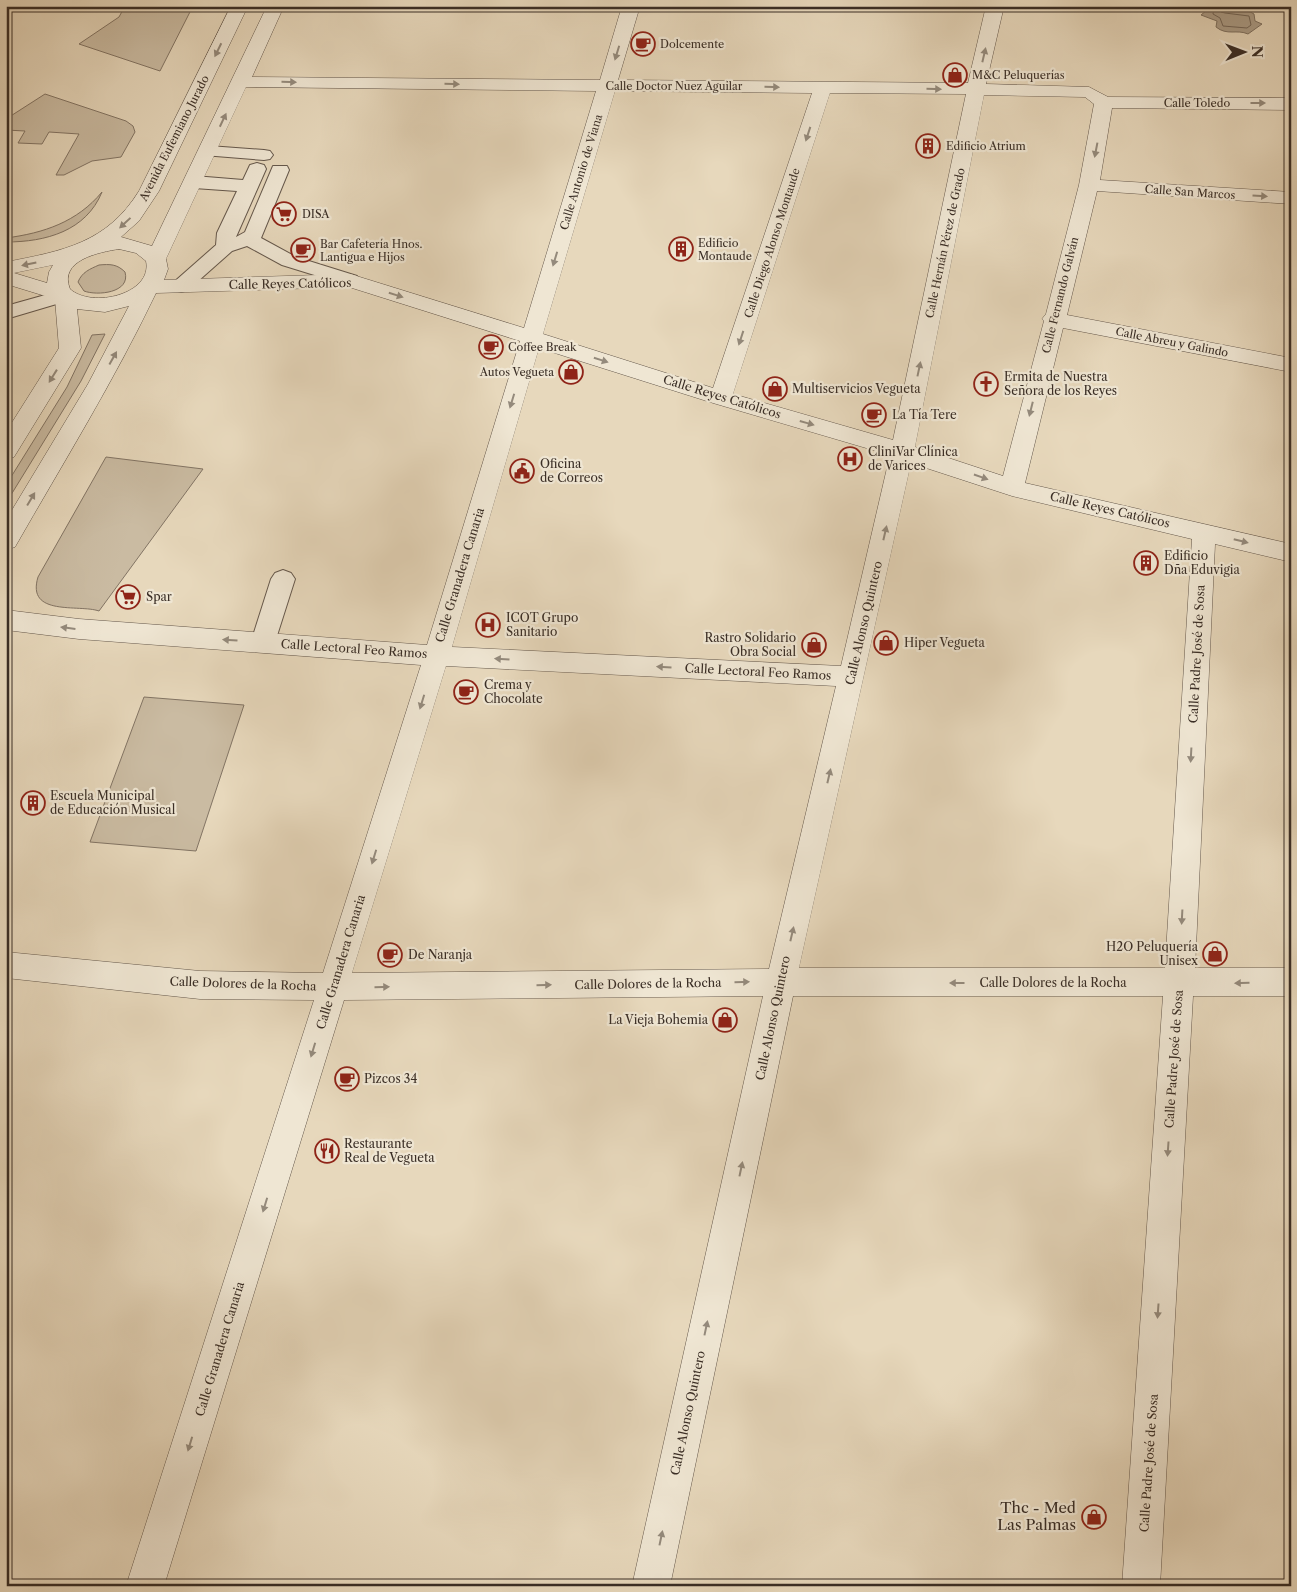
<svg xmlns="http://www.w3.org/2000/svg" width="1297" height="1592" viewBox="0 0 1297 1592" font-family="'Libre Caslon Text',serif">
<rect width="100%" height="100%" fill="#e7d8bc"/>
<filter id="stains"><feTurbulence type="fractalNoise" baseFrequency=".004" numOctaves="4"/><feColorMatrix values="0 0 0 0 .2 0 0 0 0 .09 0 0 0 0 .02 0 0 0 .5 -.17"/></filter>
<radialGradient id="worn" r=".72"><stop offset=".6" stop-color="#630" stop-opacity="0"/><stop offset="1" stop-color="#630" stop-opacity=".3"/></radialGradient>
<path fill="#cabba2" stroke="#827464" d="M125,6h68l-33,65 -81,-27 40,-27z
M45,94l81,27 7,5 2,6 -14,25 -29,4 -28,14h-8l23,-41 -30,-2 -7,12 -24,-1 7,-12 -19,-1v-11z
M102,192c-16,39 -56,50 -96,50v-4c38,-5 71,-16 96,-46z
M99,265c11,-1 18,-1 26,7 6,21 -28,24 -41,19l-6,-9c4,-10 12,-13 21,-17z
M105,334l-24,47 -75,122v-18l61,-98 25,-52z
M106,457l97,12 -104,142c-20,-7 -73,6 -61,-34z
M144,697l100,8 -48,146 -106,-9z"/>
<path fill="#ac9e89" stroke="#7e7161" d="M1212,6c7,0 11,3 17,4 10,2 16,-2 25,4l1,7 7,3 -14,10c-11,-5 -21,2 -32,-7l1,-6 -16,-6z"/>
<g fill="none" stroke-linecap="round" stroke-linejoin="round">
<path stroke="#736658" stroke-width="1" d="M1214,6l-1,8 7,4 3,8 24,2 4,-3 -2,-9 -24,-3 -4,-1 -1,-6"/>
<g stroke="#65584c" stroke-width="2">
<path id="lane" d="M209,146l55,4 6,1 3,4 -3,4 -6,1 -61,-5 -3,-4 3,-4z
M257,163l7,2 2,4 -30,68 9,-5 28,-66h14l2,4 -28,68 35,19 61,19 3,4 -3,4 -7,2 -68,-21 -35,-19 -15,5 -44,39 -7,2 -7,-2 -3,-4 3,-4 42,-37 1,-12 20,-42 -43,-3 -7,-2 -2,-4 2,-4 7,-2 49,4 7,-15z
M63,290l7,2 3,4 -3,4 -64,19v-13z
M283,570l8,3 4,6 -20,63 -3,7 -9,2 -9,-2 -3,-7 20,-63 4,-6z"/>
</g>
<g stroke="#65584c" stroke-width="1">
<path id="street" d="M231,6h17l-89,185 -20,30 -18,16 31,9 115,-240h17l-32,71 348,3 22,-74h18l-22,74 350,3 18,-77h18l-18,78 103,3 19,10 183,1v12l-179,-2 -12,72 191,12v12l-194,-13 -30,124 224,43v14l-228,-44 -38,155 266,61v18l-76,-18 -20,424h96v28h-98l-33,590h-38l41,-590h-370l-123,590h-38l131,-590 -419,4 -180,586h-38l188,-586 -114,-1 -194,-21v-26l194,19 123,2 98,-308 -342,-26 -73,-9v-20l73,9 348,26 93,-304 -171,-54 -193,6c-42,88 -93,170 -141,254l-9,3v-30l82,-136 41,-78 -24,6 -28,-3 4,39 -67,109 -8,2v-27l53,-84 -4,-49 -49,-15v-22c57,-11 101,-19 133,-71zM246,87l350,4 -72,237 -174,-54 -186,6 4,-11 -2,-10zM615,91l197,2 -99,295 -170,-54zM830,93l136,1 -73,346 -160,-46zM984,95l101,2 9,7 -15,81 -33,129 -4,5 2,2 -41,155 -88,-29zM119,249l17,4 10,8c7,33 -54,48 -76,28 -12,-29 30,-37 49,-40zM53,265l-4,7 -2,11 -33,-10zM539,348l174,55 177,52 -49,211 -389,-19zM911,463l101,33 180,43 -27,429h-366zM446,666l390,20 -67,283 -417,4z"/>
</g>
<use href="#lane" fill="#efe6d3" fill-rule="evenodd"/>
<use href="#street" fill="#efe6d3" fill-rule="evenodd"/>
</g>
<defs><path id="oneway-solid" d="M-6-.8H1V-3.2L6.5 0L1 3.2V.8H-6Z" transform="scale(1.25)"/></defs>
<g fill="#948a7c">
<use href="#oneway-solid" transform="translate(218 50) rotate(116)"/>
<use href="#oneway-solid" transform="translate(617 53) rotate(107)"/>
<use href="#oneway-solid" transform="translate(984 55) rotate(-77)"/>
<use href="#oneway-solid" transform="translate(289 82) rotate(1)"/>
<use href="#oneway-solid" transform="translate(452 84) rotate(1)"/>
<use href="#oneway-solid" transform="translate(772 87) rotate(1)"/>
<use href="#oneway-solid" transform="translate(934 89) rotate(1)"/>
<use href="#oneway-solid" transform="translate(1258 103)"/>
<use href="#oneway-solid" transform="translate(223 120) rotate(-65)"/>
<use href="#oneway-solid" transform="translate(808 134) rotate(108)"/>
<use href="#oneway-solid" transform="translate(1096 150) rotate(101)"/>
<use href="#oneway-solid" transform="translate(1260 196) rotate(4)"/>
<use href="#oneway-solid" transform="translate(125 223) rotate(137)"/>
<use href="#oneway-solid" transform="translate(555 259) rotate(107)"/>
<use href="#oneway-solid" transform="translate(29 264) rotate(168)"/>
<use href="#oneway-solid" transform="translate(396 295) rotate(17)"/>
<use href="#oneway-solid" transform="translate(741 338) rotate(108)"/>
<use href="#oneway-solid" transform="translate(113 358) rotate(-61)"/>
<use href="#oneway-solid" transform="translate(601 360) rotate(18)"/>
<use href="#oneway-solid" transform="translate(919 369) rotate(-78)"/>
<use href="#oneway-solid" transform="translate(53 376) rotate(122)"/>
<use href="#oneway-solid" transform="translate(512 401) rotate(107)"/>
<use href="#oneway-solid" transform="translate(1031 409) rotate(104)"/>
<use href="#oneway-solid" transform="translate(807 423) rotate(16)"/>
<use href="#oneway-solid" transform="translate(981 477) rotate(19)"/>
<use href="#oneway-solid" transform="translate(31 499) rotate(-59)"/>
<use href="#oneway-solid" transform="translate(885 533) rotate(-77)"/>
<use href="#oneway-solid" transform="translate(1241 541) rotate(14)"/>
<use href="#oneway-solid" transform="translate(68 628) rotate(-173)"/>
<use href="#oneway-solid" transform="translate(230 640) rotate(-176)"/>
<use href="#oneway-solid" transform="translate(502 659) rotate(-177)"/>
<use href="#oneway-solid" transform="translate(664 667) rotate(-177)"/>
<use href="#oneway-solid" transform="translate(422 702) rotate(107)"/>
<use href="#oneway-solid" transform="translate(1191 755) rotate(93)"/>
<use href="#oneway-solid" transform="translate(829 776) rotate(-77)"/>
<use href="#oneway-solid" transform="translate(374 857) rotate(107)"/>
<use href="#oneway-solid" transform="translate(1182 917) rotate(93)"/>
<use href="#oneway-solid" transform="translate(792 934) rotate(-77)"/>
<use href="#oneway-solid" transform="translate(742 982) rotate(-1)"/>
<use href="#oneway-solid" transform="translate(957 983) rotate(-180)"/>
<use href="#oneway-solid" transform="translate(1242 983) rotate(179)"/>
<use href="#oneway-solid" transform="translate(544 985) rotate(-1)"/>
<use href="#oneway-solid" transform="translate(382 987) rotate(-1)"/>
<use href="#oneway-solid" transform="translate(313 1050) rotate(107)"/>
<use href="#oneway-solid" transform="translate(1168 1149) rotate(94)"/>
<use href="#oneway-solid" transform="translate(741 1169) rotate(-78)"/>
<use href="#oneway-solid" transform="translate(265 1205) rotate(107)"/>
<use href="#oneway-solid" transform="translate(1158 1311) rotate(94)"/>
<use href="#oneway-solid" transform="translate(706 1328) rotate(-78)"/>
<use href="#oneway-solid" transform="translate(190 1444) rotate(107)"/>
<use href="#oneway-solid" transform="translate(661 1538) rotate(-78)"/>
</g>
<defs>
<g id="cafe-ring" transform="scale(1.25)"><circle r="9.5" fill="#efe6d3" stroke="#8f2418" stroke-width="1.5"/><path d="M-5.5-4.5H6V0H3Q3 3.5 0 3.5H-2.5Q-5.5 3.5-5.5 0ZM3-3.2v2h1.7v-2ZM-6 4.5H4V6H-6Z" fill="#8f2418"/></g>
<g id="shop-ring" transform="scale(1.25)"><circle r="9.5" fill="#efe6d3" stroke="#8f2418" stroke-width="1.5"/><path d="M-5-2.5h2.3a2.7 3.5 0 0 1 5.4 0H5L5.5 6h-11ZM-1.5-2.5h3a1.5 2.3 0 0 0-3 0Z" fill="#8f2418"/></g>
<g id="building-ring" transform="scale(1.25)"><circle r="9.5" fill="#efe6d3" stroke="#8f2418" stroke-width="1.5"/><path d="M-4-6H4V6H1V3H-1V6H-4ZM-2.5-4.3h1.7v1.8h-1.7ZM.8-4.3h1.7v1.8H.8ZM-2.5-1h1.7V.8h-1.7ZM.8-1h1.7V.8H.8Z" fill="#8f2418"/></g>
<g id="supermarket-ring" transform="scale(1.25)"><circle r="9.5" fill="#efe6d3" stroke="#8f2418" stroke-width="1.5"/><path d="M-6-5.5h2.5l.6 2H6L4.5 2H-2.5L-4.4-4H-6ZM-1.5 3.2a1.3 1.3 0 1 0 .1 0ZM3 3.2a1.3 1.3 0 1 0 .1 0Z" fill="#8f2418"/></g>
<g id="church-ring" transform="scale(1.25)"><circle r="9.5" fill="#efe6d3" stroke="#8f2418" stroke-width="1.5"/><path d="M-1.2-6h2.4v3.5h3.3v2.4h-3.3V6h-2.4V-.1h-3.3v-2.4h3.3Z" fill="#8f2418"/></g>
<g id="hospital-ring" transform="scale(1.25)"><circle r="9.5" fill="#efe6d3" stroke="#8f2418" stroke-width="1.5"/><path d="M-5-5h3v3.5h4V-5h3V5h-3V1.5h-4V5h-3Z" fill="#8f2418"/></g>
<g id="civic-ring" transform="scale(1.25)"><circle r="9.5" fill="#efe6d3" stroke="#8f2418" stroke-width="1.5"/><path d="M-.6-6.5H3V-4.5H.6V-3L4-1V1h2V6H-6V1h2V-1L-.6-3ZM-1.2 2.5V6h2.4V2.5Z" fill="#8f2418"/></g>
<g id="restaurant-ring" transform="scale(1.25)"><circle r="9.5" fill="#efe6d3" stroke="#8f2418" stroke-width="1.5"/><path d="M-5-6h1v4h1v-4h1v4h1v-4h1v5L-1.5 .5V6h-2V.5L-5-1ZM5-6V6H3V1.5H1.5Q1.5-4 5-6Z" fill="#8f2418"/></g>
</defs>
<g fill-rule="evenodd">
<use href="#cafe-ring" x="643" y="44"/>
<use href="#shop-ring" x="955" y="75"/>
<use href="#building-ring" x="928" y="146"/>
<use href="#supermarket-ring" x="284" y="214"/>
<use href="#building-ring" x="681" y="249"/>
<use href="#cafe-ring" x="303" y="250"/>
<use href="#cafe-ring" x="491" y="347"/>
<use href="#shop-ring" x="571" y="372"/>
<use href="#church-ring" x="986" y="384"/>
<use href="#shop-ring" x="775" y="389"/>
<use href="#cafe-ring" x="874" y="415"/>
<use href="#hospital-ring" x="850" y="459"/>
<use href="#civic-ring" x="522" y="471"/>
<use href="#building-ring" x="1146" y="563"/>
<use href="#supermarket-ring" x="128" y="597"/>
<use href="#hospital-ring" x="488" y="625"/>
<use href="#shop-ring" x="886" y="643"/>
<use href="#shop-ring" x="814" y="645"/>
<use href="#cafe-ring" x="466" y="692"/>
<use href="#building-ring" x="33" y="803"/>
<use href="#shop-ring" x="1215" y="954"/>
<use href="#cafe-ring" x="390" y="955"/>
<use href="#shop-ring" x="725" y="1020"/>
<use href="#cafe-ring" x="347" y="1079"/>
<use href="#restaurant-ring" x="327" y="1151"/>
<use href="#shop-ring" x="1094" y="1517"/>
</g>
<g text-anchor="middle" stroke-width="4.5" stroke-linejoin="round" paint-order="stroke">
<g font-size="11" fill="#3a2e26" stroke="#efe6d3" text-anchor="start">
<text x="660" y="48">Dolcemente</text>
<text x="972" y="79">M&amp;C Peluquerías</text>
<text x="946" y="150">Edificio Atrium</text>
<text x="302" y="218">DISA</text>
<text x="698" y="247">Edificio<tspan x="698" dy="13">Montaude</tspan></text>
<text x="320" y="248">Bar Cafetería Hnos.<tspan x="320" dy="13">Lantigua e Hijos</tspan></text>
<text x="508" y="351">Coffee Break</text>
<text x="554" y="376" text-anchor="end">Autos Vegueta</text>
</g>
<g font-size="11" fill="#3a2e26" stroke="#efe6d3">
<text x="674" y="90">Calle Doctor Nuez Aguilar</text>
<text x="1197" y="107">Calle Toledo</text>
<text transform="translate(174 138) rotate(-63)" y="4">Avenida Eufemiano Jurado</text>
<text transform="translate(581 172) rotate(-73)" y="4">Calle Antonio de Viana</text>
<text transform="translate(1190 192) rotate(4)" y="4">Calle San Marcos</text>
<text transform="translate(772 243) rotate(-72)" y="4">Calle Diego Alonso Montaude</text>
<text transform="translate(945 243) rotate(-78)" y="4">Calle Hernán Pérez de Grado</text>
<text transform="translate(1060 295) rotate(-76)" y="4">Calle Fernando Galván</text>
<text transform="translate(1172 342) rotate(11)" y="4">Calle Abreu y Galindo</text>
</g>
<g font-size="12" fill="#3a2e26" stroke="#efe6d3">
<text transform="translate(290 284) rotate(-1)" y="4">Calle Reyes Católicos</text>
<text transform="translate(722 397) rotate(17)" y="4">Calle Reyes Católicos</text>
<text transform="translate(1110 510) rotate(13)" y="4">Calle Reyes Católicos</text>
<text transform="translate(460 575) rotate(-73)" y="4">Calle Granadera Canaria</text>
<text transform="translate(864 623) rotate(-77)" y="4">Calle Alonso Quintero</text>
<text transform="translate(354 649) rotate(4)" y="4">Calle Lectoral Feo Ramos</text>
<text transform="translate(1197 654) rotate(-87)" y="4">Calle Padre José de Sosa</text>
<text transform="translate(758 672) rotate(3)" y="4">Calle Lectoral Feo Ramos</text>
<text transform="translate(341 962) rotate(-73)" y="4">Calle Granadera Canaria</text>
<text x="1053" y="987">Calle Dolores de la Rocha</text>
<text transform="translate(243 984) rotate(2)" y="4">Calle Dolores de la Rocha</text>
<text transform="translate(648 984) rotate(-1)" y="4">Calle Dolores de la Rocha</text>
<text transform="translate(773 1018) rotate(-78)" y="4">Calle Alonso Quintero</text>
<text transform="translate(1174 1059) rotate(-86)" y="4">Calle Padre José de Sosa</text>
<text transform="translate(220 1349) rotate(-73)" y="4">Calle Granadera Canaria</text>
<text transform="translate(688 1413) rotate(-78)" y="4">Calle Alonso Quintero</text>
<text transform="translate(1149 1463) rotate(-86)" y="4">Calle Padre José de Sosa</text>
</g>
<g font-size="12" fill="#3a2e26" stroke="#efe6d3" text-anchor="start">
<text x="1004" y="381">Ermita de Nuestra<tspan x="1004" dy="14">Señora de los Reyes</tspan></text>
<text x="792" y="393">Multiservicios Vegueta</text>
<text x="892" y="419">La Tía Tere</text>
<text x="868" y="456">CliniVar Clínica<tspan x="868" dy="14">de Varices</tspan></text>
<text x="540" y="468">Oficina<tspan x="540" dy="14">de Correos</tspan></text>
<text x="1164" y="560">Edificio<tspan x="1164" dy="14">Dña Eduvigia</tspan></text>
<text x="146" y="601">Spar</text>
<text x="506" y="622">ICOT Grupo<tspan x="506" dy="14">Sanitario</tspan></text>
<text x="796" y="642" text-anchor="end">Rastro Solidario<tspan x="796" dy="14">Obra Social</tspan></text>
<text x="904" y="647">Hiper Vegueta</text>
<text x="484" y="689">Crema y<tspan x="484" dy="14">Chocolate</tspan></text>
<text x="50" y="800">Escuela Municipal<tspan x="50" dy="14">de Educación Musical</tspan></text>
<text x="1198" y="951" text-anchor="end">H2O Peluquería<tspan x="1198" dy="14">Unisex</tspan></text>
<text x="408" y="959">De Naranja</text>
<text x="708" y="1024" text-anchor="end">La Vieja Bohemia</text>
<text x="364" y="1083">Pizcos 34</text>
<text x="344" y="1148">Restaurante<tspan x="344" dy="14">Real de Vegueta</tspan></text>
</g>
<g font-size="15" fill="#3a2e26" stroke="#efe6d3" text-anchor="end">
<text x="1076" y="1513">Thc - Med<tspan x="1076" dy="17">Las Palmas</tspan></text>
</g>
</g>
<rect width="1297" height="1592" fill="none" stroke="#e7d8bc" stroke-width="25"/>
<rect x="8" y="8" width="1282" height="1577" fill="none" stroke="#3a2e26" stroke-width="2.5"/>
<rect x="12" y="12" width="1272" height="1567" fill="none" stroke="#3a2e26"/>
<g transform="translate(1244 52) rotate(89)" stroke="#efe6d3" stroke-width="4" paint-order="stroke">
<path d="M0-4L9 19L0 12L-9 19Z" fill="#3a2e26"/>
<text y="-8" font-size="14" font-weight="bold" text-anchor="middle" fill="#3a2e26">N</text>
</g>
<rect width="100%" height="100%" filter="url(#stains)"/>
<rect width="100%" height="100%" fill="url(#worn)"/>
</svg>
